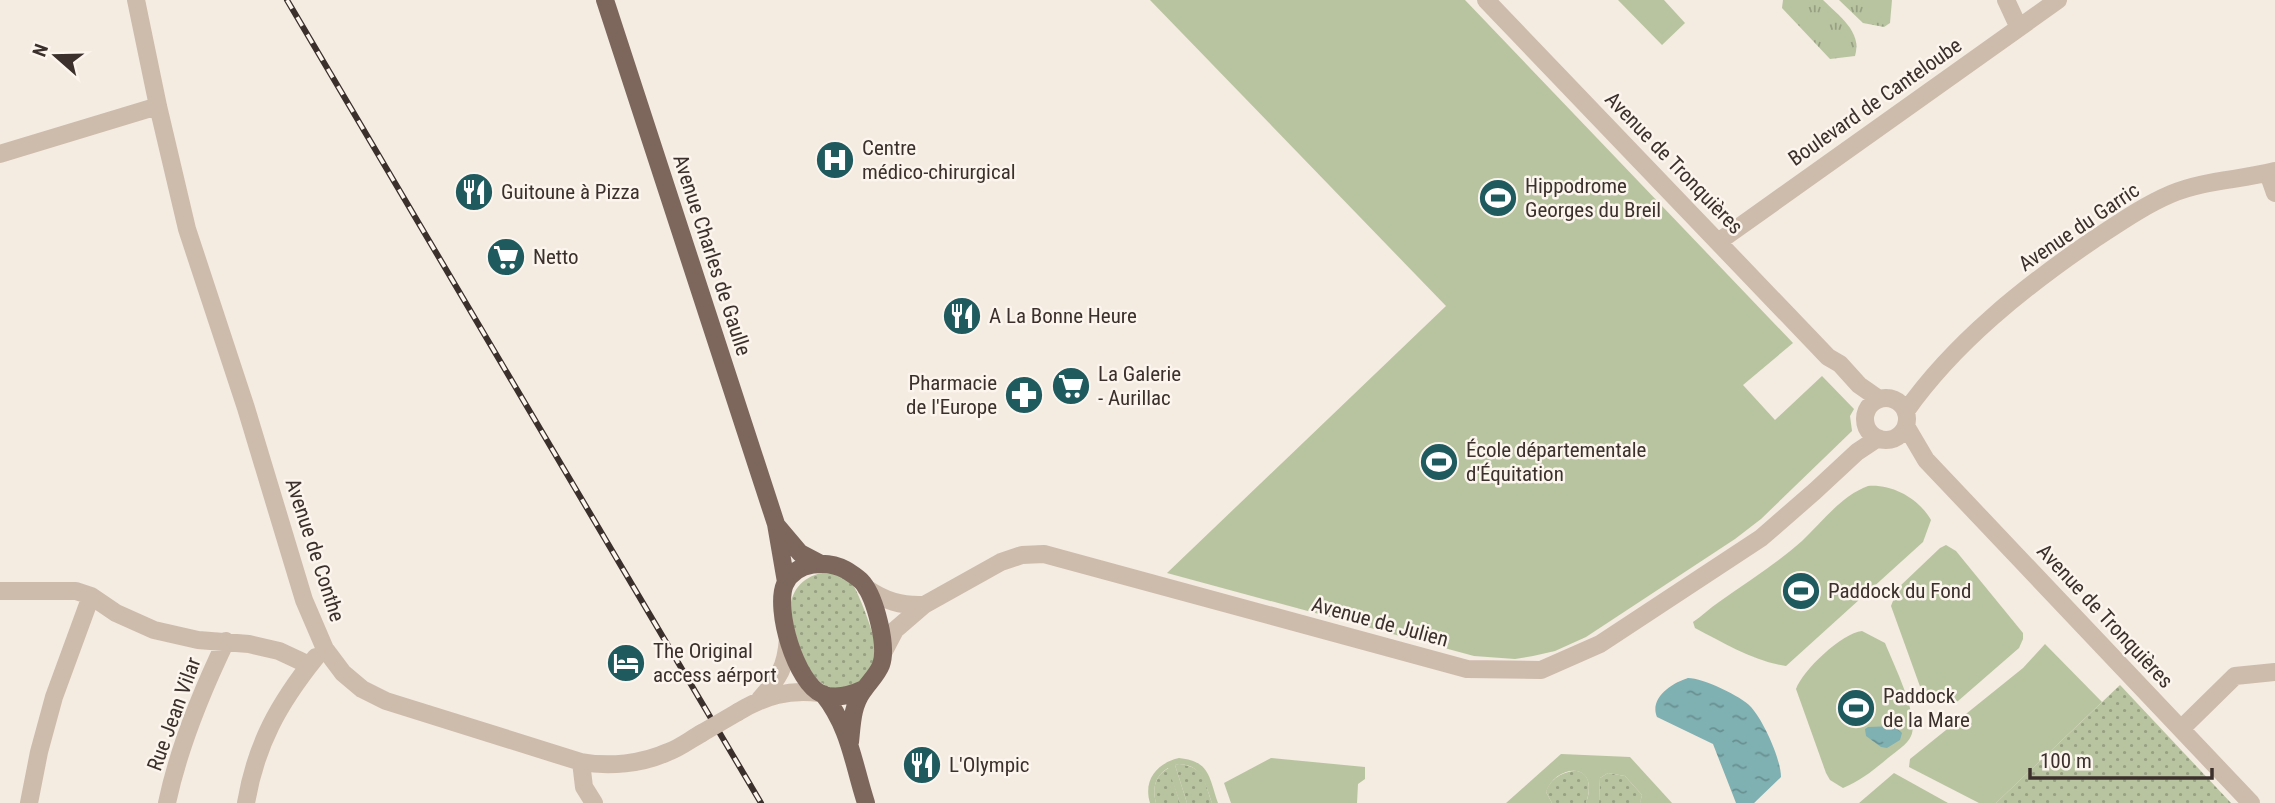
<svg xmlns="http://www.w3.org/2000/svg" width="2275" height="803" viewBox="0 0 2275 803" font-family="'Roboto Condensed',sans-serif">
<defs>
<pattern id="grass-dots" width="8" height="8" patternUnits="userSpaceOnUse" patternTransform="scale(1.75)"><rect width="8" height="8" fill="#b8c4a0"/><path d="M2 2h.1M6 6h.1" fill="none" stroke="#97a083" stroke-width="1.8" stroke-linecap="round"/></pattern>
<pattern id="park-tufts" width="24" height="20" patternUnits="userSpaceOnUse" patternTransform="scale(1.75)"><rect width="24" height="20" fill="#b8c4a0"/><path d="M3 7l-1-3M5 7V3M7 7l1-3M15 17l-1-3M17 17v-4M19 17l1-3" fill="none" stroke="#97a083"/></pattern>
<pattern id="water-ripples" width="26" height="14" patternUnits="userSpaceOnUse" patternTransform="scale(1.75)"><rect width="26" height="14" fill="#7fb0b2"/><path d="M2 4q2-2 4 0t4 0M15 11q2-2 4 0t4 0" fill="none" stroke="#699091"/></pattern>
</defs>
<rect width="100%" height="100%" fill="#f4ebe1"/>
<path fill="url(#grass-dots)" d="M822,573c11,0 21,3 30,11 6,6 24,55 24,65 0,4 -2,11 -3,16 -3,8 -13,19 -22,22 -43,12 -52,-44 -61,-72 -1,-22 11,-38 32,-42z
M2120,685l111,118h-235z
M1179,764c26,3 25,17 33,39h-25l-12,-38z
M1169,768l11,35h-24c-4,-15 -1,-28 13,-35z
M1577,771c15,3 13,20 9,32h-34l-6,-11c4,-13 17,-21 31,-21z
M1608,773l17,3 17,19 -2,8h-41l1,-25z"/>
<path fill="url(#park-tufts)" d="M1783,0h40c15,15 40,32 32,56l-25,3 -48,-51z
M1839,0h53l-2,23 -6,4 -21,-4z"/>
<path fill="#b8c4a0" d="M1150,0h315l328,343 -50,42 32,35 47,-44 32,33 -4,7 2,15 -91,88 -26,20 -149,98 -31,14 -22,5 -18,3 -41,-3 -307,-83 279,-267z
M1618,0h46l21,23 -23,22z
M1868,486c25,-2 51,13 63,34l-8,22 -137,124c-33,-5 -62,-23 -91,-38l-2,-6c9,-6 17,-14 26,-20 28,-20 57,-38 83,-61 20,-19 39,-45 66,-55z
M1946,545l10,6 67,82v6l-4,9 -61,53c-13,6 -27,4 -36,-9l-31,-86 7,-18 42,-40z
M1862,631l23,12c8,20 35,74 26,93 -3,8 -16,16 -23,22 -14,12 -28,23 -45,30l-13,-8 -4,-7 -30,-84c7,-19 46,-56 66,-58z
M2045,644l57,58 -106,101h-17l-70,-36 1,-8 113,-91z
M1561,754l69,3 42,46h-32l2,-8 -17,-19 -17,-3 -8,5 -1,25h-13c15,-42 -30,-40 -40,-11l6,11h-46z
M1179,758c31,3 30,19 39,45h-6c-7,-20 -11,-42 -37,-38l12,38h-7l-12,-35c-13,8 -16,20 -12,35h-6c-7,-23 7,-40 29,-45z
M1271,758l94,9v12l-7,5 -1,19h-126l-7,-20z
M1894,773l54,30h-89z"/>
<path fill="url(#water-ripples)" d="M1688,678c15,0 53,18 63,29 12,13 30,52 30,70l-27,26h-18l-23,-59 -56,-27c-8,-19 15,-34 31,-39z
M1894,726l8,7 -2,7 -13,8 -6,-1 -15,-11 -1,-7 3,-2z"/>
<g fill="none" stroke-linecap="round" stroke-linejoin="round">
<path stroke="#cdbbac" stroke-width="18" d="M136,0l22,106 29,123 59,179 58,192 21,49 18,24 19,16 24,12 195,61c28,5 61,2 87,-10 12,-4 23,-13 34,-19
M1486,0l342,357 12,7 19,21 20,14
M2006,0l13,28
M0,154l158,-48
M2268,173l7,20
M1718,242l340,-242
M1865 419a21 21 0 1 1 42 0a21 21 0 1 1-42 0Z
M1906,411c48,-68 118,-124 187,-171 26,-17 50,-34 78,-46 33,-14 70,-14 104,-23
M1906,426l20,34 325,343
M866,588c19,13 35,18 58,17
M0,591h76l15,5 25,17 38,17 44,10 51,4 30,7 30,14
M884,651l11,-21 29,-25 77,-43 21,-7 22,-1 423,115 74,1 59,-26 161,-106 54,-47 42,-39 21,-14
M760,699c19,-21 26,-32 28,-61
M738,712c27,-16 50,-23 82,-19
M2181,729l54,-53 40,-4
M581,762l3,25 10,16
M29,803l10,-51 15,-55 37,-101
M167,803c12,-57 34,-110 59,-162
M246,803c10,-59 33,-100 70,-146"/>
<path stroke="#7d675c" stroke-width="18" d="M605,0l171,524 10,58
M778,527l22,26 19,10
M823,694c27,34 30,69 43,109
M850,742c2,-18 2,-36 13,-51 6,-9 14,-16 18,-26 7,-19 -6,-67 -18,-82 -4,-5 -11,-9 -17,-13 -19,-10 -50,-9 -61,14 -11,25 11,99 37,110 14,6 29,1 42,-5"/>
<g stroke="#3b302b" stroke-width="6">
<path id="rail" d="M287,0l474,803"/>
</g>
<use href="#rail" stroke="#fbf5ee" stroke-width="3.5" stroke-dasharray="10" stroke-linecap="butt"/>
<path stroke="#cdbbac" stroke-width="18" d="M702,733l36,-21"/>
</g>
<defs>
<g id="hospital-disc" transform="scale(2.0125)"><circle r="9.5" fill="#1f5a5e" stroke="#fbf5ee"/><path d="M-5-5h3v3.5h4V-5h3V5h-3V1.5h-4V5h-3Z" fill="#fff"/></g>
<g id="restaurant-disc" transform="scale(2.0125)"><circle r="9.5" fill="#1f5a5e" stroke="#fbf5ee"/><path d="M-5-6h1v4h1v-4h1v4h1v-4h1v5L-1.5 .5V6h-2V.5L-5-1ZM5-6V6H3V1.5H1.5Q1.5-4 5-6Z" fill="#fff"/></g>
<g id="stadium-disc" transform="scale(2.0125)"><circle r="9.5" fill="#1f5a5e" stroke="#fbf5ee"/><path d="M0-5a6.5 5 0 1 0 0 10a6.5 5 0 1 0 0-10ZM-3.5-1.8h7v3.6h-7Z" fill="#fff"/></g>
<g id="supermarket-disc" transform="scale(2.0125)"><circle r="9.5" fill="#1f5a5e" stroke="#fbf5ee"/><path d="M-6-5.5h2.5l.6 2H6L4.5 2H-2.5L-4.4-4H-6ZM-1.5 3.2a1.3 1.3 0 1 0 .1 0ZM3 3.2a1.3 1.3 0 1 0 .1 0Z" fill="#fff"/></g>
<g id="pharmacy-disc" transform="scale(2.0125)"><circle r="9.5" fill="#1f5a5e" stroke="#fbf5ee"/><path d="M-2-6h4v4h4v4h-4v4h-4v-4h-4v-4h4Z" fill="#fff"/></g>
<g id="hotel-disc" transform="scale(2.0125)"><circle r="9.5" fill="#1f5a5e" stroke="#fbf5ee"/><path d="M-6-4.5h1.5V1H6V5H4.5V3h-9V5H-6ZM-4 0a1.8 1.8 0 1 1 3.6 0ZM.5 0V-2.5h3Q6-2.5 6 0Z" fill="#fff"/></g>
</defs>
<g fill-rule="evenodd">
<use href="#hospital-disc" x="835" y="160"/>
<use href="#restaurant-disc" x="474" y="192"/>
<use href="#stadium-disc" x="1498" y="198"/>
<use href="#supermarket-disc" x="506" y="257"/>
<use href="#restaurant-disc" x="962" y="316"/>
<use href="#supermarket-disc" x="1071" y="386"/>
<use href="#pharmacy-disc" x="1024" y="395"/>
<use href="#stadium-disc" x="1439" y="462"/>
<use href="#stadium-disc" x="1801" y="591"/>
<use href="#hotel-disc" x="626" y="663"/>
<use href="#stadium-disc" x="1856" y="708"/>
<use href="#restaurant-disc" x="922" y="765"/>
</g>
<g text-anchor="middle" stroke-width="5" stroke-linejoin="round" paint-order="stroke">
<g font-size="21" fill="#3b302b" stroke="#fbf5ee">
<text transform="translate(1875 102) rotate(-35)" y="7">Boulevard de Canteloube</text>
<text transform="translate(1674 163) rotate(46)" y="7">Avenue de Tronquières</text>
<text transform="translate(2079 227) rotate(-34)" y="7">Avenue du Garric</text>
<text transform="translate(712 255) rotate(72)" y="7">Avenue Charles de Gaulle</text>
<text transform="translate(315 550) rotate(72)" y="7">Avenue de Conthe</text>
<text transform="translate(2105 616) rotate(47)" y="7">Avenue de Tronquières</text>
<text transform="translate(1380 622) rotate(15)" y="7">Avenue de Julien</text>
<text transform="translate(174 714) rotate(-70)" y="7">Rue Jean Vilar</text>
</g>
<g font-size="21" fill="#3b302b" stroke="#fbf5ee" text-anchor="start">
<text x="862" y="155">Centre<tspan x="862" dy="24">médico-chirurgical</tspan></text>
<text x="1525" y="193">Hippodrome<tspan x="1525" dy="24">Georges du Breil</tspan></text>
<text x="501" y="199">Guitoune à Pizza</text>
<text x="533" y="264">Netto</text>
<text x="989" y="323">A La Bonne Heure</text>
<text x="1098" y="381">La Galerie<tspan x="1098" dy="24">- Aurillac</tspan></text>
<text x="997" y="390" text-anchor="end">Pharmacie<tspan x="997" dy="24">de l'Europe</tspan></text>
<text x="1466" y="457">École départementale<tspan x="1466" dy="24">d'Équitation</tspan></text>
<text x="1828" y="598">Paddock du Fond</text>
<text x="653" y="658">The Original<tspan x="653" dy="24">access aérport</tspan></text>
<text x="1883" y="703">Paddock<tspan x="1883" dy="24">de la Mare</tspan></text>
<text x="949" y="772">L'Olympic</text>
</g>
</g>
<g transform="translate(56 56) rotate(290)" stroke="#fbf5ee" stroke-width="5" paint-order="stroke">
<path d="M0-5L12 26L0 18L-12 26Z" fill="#3b302b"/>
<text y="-10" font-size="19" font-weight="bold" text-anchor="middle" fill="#3b302b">N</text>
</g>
<path d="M2030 768v10h182v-10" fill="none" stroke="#3b302b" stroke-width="3.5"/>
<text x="2040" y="768" font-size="21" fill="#3b302b" stroke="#fbf5ee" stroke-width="5" paint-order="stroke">100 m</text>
</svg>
